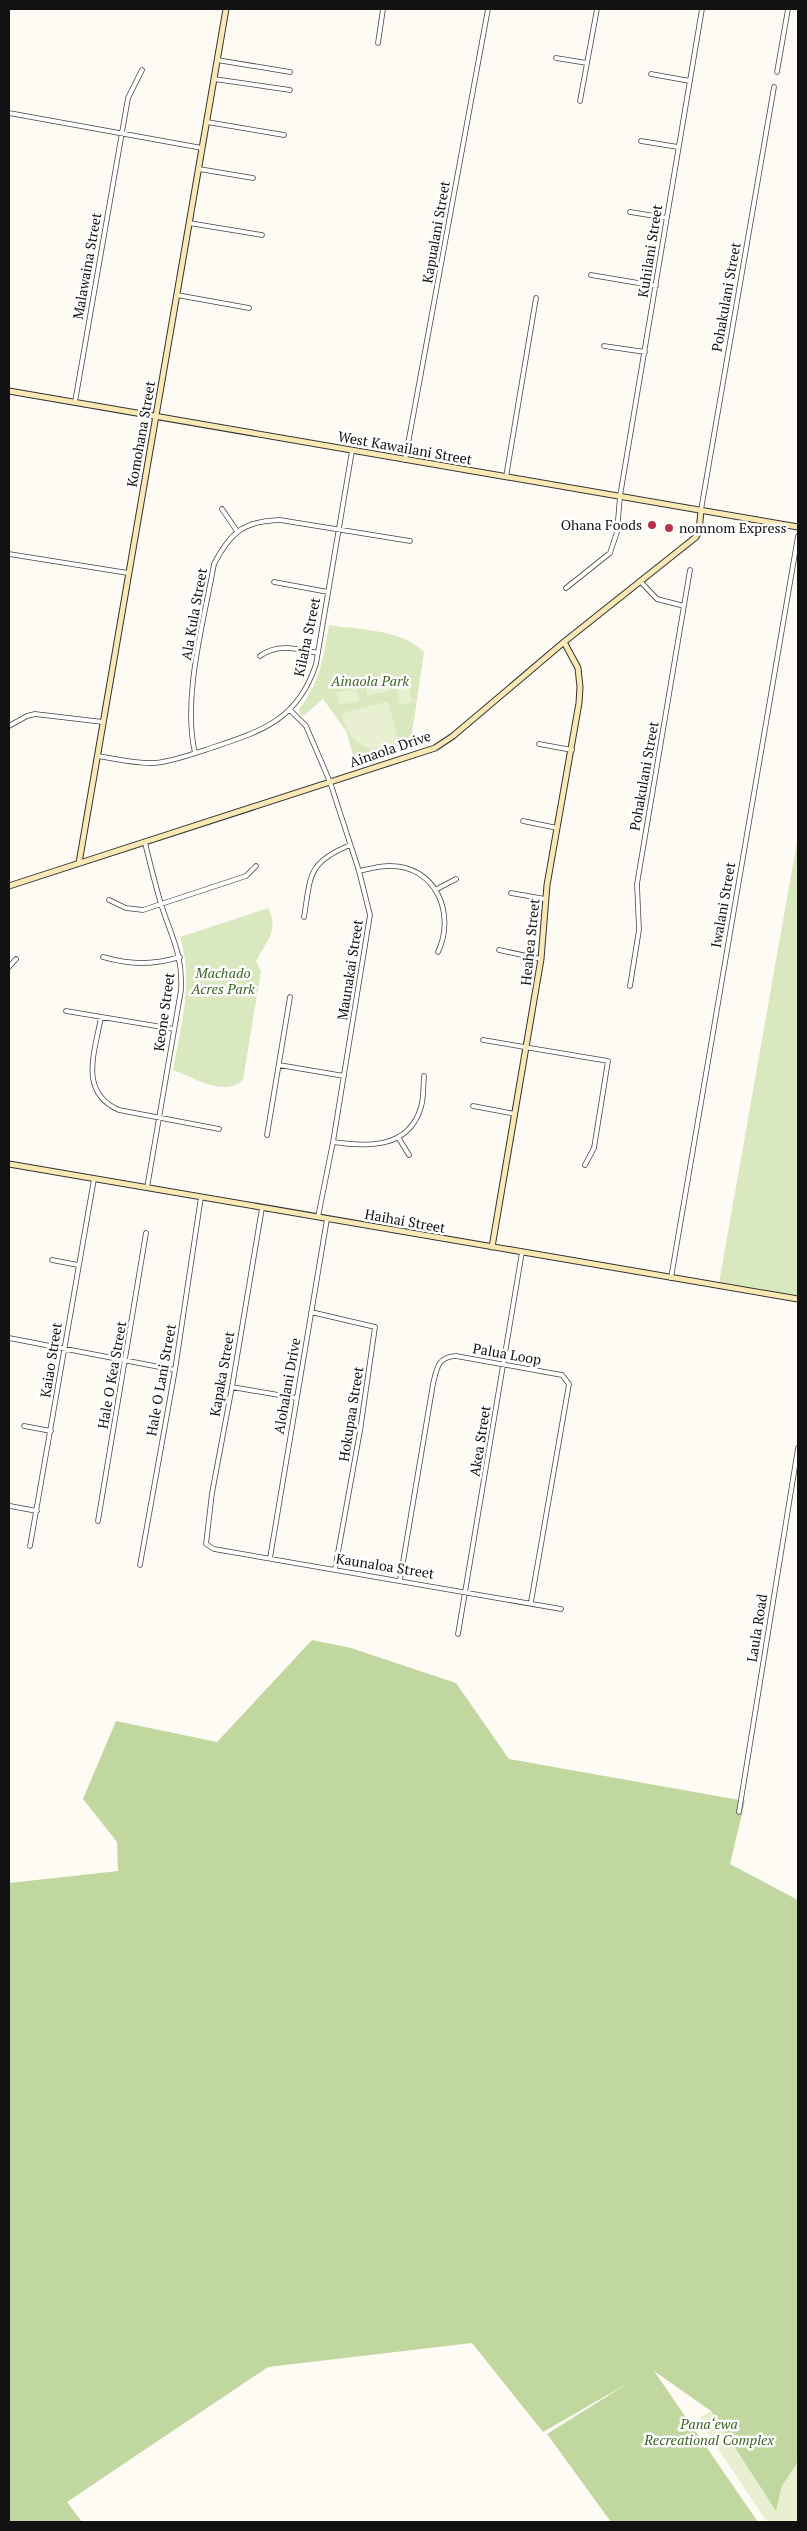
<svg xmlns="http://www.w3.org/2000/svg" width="807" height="2531" viewBox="0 0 807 2531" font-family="'PT Serif',serif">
<rect width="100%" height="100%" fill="#fefbf5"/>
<path fill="#d9e8bf" d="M329,625c30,5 73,4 95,27l-14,95 -54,18 -10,-34 -23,-32 -20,17 -3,-2 -1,-5c20,-24 25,-53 30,-84z
M798,836v460l-79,-13z
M268,908c12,22 -2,34 -12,53l5,10 -18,109c-20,18 -49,-3 -70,-10 8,-44 21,-89 7,-133z"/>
<path fill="#c0d8a0" d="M312,1640l39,8 105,35 53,76 236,42 -15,63 68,36v562l-16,24 -6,26 -65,-101 -57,-40 104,151h-147l-64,-88 83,-52 -87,50 -71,-89 -204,24 -201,135 15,20h-73v-639l109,-12 -1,-29 -34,-43 33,-78 101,21z"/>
<path fill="#e9f0d1" d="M385,675l4,16 -21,5 -4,-16z
M407,678l5,24 -12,3 -5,-24z
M356,688l3,13 -20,4 -3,-12z
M386,702l3,2 11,45c-31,6 -52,-5 -58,-36z
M711,2411l65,100 6,-25 16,-24v60h-31l-69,-103z"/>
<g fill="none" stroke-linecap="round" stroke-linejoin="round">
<g stroke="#444" stroke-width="5.5">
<path id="street" d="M378,43l5,-34
M556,58l31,5
M217,60l73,12
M777,72l11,-63
M651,74l39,7
M214,79l76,11
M580,101l17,-92
M9,113l193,35
M207,122l77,13
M641,141l37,6
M199,169l54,9
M630,212l37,6
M189,223l73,12
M591,275l65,11
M177,295l72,13
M604,346l41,6
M75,402l53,-304 14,-28
M405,460l83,-451
M506,477l30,-179
M222,509l15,22
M701,510l73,-423
M9,554l119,19
M640,581l17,18 27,7
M274,582l54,10
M566,588l44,-35 7,-21 3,-36 82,-487
M260,656c18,-13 38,-7 58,-3
M290,710l16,16 24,56 29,89 11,44 -37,227 -15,75
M9,726l18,-10 8,-2 68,8
M539,744l33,6
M195,753c-13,-56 9,-132 19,-189 16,-31 29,-43 66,-44l130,21
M98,756c19,3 38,8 57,7 19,-2 38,-9 56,-15 51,-17 87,-28 105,-84l36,-213
M523,821l34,7
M145,843c5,20 10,41 16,61 10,32 22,50 20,86l-34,198
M359,871c10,-2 20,-5 30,-5 47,-1 67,48 49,86
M435,890l21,-11
M511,893l34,6
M109,900l17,8 17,2 103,-34 10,-10
M304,917c7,-42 3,-54 46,-72
M499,950l42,9
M103,957c28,8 50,8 77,0
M9,967l7,-8
M630,986l9,-56 -2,-46 53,-314
M66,1011l108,18
M101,1017c-6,35 -23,75 18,93l100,19
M483,1040l125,21 -14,87 -9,17
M279,1065l65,11
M473,1106l42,8
M267,1135l23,-138
M398,1137l11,18
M333,1142c34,5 76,7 88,-35 3,-10 2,-21 3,-31
M262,1208l-30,179 -20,106 -6,51 8,5 347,60
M52,1260l26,5
M671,1278l127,-742
M311,1312l64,15 -15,104 -25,138
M9,1338l166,32
M232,1387l64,11
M24,1426l27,5
M10,1506l27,5
M98,1521l48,-288
M30,1546l64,-367
M270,1558l57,-339
M140,1565l35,-195 26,-173
M400,1580l33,-196c4,-17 5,-27 23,-28l106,19 7,9 -38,218
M458,1634l64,-382
M739,1812l59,-364"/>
</g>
<g stroke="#333" stroke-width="7">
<path id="secondary" d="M9,391l789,136
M79,863l147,-854
M9,886l426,-138 18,-12 111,-94 132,-105 3,-5 2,-22
M9,1164l789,135
M492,1247l49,-288 6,-74 32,-182 1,-16 -2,-19 -14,-26"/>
</g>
<use href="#street" stroke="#fff" stroke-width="4"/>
<use href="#secondary" stroke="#fae9b4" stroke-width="5"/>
</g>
<g fill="#b93048" stroke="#fff" stroke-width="2">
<circle cx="652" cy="525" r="5"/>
<circle cx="669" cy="528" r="5"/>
</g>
<g text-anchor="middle" stroke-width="5" stroke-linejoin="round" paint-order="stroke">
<g font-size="14" fill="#111" stroke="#fff">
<text transform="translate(436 232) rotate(-80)" y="5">Kapualani Street</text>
<text transform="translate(650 251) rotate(-81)" y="5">Kuhilani Street</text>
<text transform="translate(87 266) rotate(-80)" y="5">Malawaina Street</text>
<text transform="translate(726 297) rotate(-80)" y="5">Pohakulani Street</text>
<text transform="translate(141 434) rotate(-80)" y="5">Komohana Street</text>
<text transform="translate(405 448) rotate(10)" y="5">West Kawailani Street</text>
<text transform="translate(194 614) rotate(-80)" y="5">Ala Kula Street</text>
<text transform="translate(307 637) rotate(-78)" y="5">Kilaha Street</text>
<text transform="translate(390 749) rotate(-19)" y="5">Ainaola Drive</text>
<text transform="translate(644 776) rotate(-80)" y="5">Pohakulani Street</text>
<text transform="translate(723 905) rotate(-80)" y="5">Iwalani Street</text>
<text transform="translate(530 942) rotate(-84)" y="5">Heahea Street</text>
<text transform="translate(350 970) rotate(-81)" y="5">Maunakai Street</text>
<text transform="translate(164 1012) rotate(-82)" y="5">Keone Street</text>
<text transform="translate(405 1221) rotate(10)" y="5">Haihai Street</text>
<text transform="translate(507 1354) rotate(10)" y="5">Palua Loop</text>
<text transform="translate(51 1360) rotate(-81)" y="5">Kaiao Street</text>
<text transform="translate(222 1374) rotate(-80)" y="5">Kapaka Street</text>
<text transform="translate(112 1375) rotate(-80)" y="5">Hale O Kea Street</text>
<text transform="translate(161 1380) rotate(-80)" y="5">Hale O Lani Street</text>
<text transform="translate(287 1386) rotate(-80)" y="5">Alohalani Drive</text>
<text transform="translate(351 1414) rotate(-81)" y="5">Hokupaa Street</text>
<text transform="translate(480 1441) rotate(-81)" y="5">Akea Street</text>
<text transform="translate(385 1566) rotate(9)" y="5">Kaunaloa Street</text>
<text transform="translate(757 1628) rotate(-81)" y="5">Laula Road</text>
</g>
<g font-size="14" fill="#111" stroke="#fff" text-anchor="end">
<text x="642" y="530">Ohana Foods</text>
<text x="679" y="533" text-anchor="start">nomnom Express</text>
</g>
<g font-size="14" font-style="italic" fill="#3a6524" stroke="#fff">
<text x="370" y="686">Ainaola Park</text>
<text x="223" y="978">Machado<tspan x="223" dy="16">Acres Park</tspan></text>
<text x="709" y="2429">Pana‘ewa<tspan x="709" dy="16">Recreational Complex</tspan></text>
</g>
</g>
<rect width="807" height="2531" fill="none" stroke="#111111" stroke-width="20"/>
</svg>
